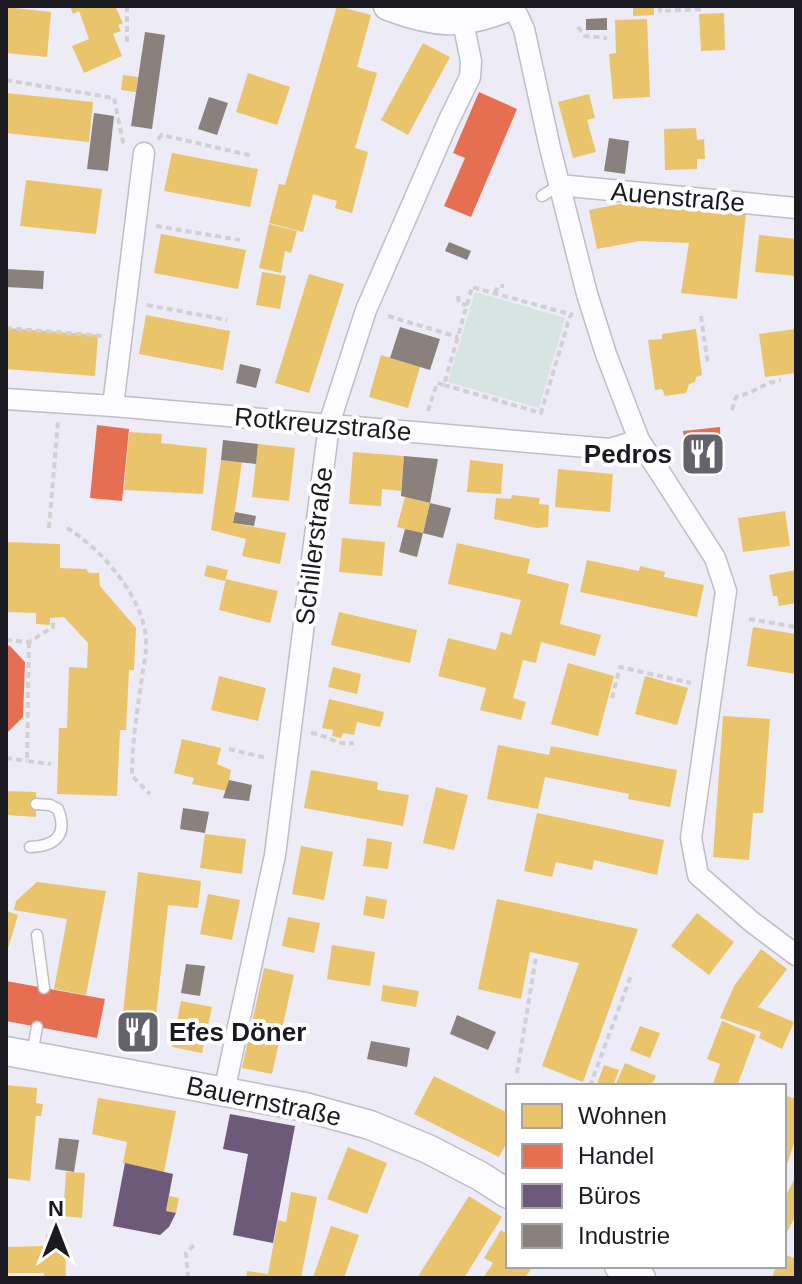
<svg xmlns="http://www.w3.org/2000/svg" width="802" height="1284" viewBox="0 0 802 1284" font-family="Helvetica,sans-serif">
<rect width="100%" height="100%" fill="#edebf5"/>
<path fill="#d6e5e1" d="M475,292l90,26 -26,90 -91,-26z"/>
<path fill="#e9c46a" d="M70,6h45l8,17 -5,2 3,6 -8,3 9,22 -38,17 -12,-27 17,-7 -10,-28 -6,3z
M337,6l34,9 -14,52 20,6 -22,75 13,4 -16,61 -17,-5 2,-7 -24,-7 -10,38 -34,-9 10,-39 6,1z
M633,6h21v9l-21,1z
M6,7l45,5 -4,45 -41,-4z
M724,13l1,37 -24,1 -2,-37z
M647,19l3,78 -37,2 -4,-45 7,-1 -1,-33z
M423,43l27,14 -42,78 -27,-15z
M248,73l42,14 -13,38 -41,-13z
M123,75l15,2 -2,15 -15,-2z
M6,93l87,9 -4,40 -83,-9z
M589,94l6,24 -8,2 9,32 -23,6 -15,-56z
M696,128l1,12 7,-1 1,20h-8v10l-32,1 -1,-41z
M172,153l86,16 -8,38 -86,-16z
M26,180l76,9 -6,45 -76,-8z
M635,201l111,12 -9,86 -56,-6 8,-50 -49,-2 -43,8 -8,-39z
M269,224l28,7 -6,22 -6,-2 -4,22 -22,-5z
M161,234l85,16 -8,39 -84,-16z
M759,235l37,4v37l-41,-4z
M262,272l24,4 -6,33 -24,-4z
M309,274l35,10 -35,109 -34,-10z
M146,315l84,16 -7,39 -84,-16z
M6,328l92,7 -3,41 -89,-7z
M696,329l6,46 -6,2 -1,5 -6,2 -3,9 -21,3 -3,-7 -7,1 -7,-50 14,-1v-5z
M796,329v44l-31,4 -6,-43z
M381,355l39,12 -12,41 -39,-11z
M129,432l33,2 -1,9 46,5 -4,46 -79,-4z
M258,444l37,4 -6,53 -37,-4z
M353,452l51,4 -3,35 -19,-2 -1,17 -32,-2z
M221,460l21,2 -9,61 53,10 -6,31 -38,-8 4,-17 -35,-9z
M470,460l33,4 -2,30 -34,-2z
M558,469l55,5 -3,38 -55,-5z
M512,495l28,3 -1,6 10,1 -1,22 -11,1 -43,-9 2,-21 15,1z
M405,497l25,6 -7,30 -26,-6z
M785,511l5,35 -47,6 -5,-34z
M342,538l43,4 -3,34 -43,-4z
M6,542l54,2v24l26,1 3,4h10l1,13 36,42 -2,42h-5l-3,60h-6l-3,66 -60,-2 2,-66h8l2,-61 18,1 1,-25 -24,-26 -14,1v7l-14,-1v-11l-30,-1z
M457,543l73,16 -3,14 42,11 -9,40 41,11 -6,21 -54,-14 -5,21 -13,-3 -10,38 13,4 -5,18 -41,-10 6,-22 -48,-12 10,-38 48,12 5,-18 10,3 10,-35 -73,-16z
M587,560l52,11 1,-5 25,6 -1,5 40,8 -7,32 -117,-25z
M207,565l21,5 -3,11 -21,-5z
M796,570v33l-17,3 -2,-10h-4l-4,-21z
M226,579l52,12 -8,32 -51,-13z
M339,612l78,18 -7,33 -79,-18z
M753,627l43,7v40l-49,-8z
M568,663l46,13 -16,60 -47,-12z
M333,667l28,7 -4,20 -29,-7z
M219,676l47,12 -8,33 -47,-11z
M645,676l43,12 -11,37 -42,-11z
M329,699l55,13 -4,15 -23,-5 -3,13 -11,-2 -2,5 -9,-2 1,-6 -11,-2z
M723,716l47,3 -7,94h-10l-4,47 -36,-3z
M182,739l39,9 -4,16 14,6 -4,21 -35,-7 2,-6 -20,-5z
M498,745l51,10 2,-9 126,24 -7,37 -42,-8 1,-5 -84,-17 -7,32 -51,-10z
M311,770l67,12 -1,8 32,5 -6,31 -99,-18z
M436,787l32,8 -14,55 -31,-7z
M6,791l30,1v25l-30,-2z
M537,813l127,27 -7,35 -63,-15 -2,10 -36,-8 -4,15 -28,-6z
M205,834l41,5 -4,35 -42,-6z
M367,838l25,4 -4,27 -25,-3z
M301,846l32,6 -9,48 -32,-6z
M138,872l63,9 -3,27 -30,-3 -15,139 -33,-3z
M37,882l69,9 -20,104 -32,-6 13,-70 -53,-9 2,-9z
M208,894l32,6 -8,40 -32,-6z
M366,896l21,4 -3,19 -21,-4z
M497,899l141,30 -55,153 -41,-16 37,-103 -49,-11 -9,47 -43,-10z
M6,911l12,4 -11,37h-1z
M697,913l37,29 -25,33 -38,-29z
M288,917l32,6 -6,30 -32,-7z
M332,945l43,7 -5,34 -43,-7z
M761,949l26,20 -29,38 36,15 -12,27 -23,-11 2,-6 -41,-14 14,-32z
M264,968l30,7 -22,99 -30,-6z
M383,985l36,6 -3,16 -35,-6z
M181,1001l31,6 -10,46 -30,-6z
M722,1021l34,14 -19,51h-25l8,-22 -13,-5z
M640,1026l20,7 -10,25 -20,-8z
M625,1063l31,13 -5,10h-36z
M604,1065l15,5 -6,16 -16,-2z
M434,1076l74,37v27l-9,17 -85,-43z
M6,1085l31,3 -1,15 7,1 -2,12h-5l-6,65 -24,-3z
M784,1095l12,4v38l-11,34z
M98,1098l78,13 -12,61 -41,-9 4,-21 -35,-8z
M348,1147l39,16 -20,51 -40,-15z
M66,1172l19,1 -3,45 -19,-2z
M796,1176v39l-10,19 -2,-35z
M291,1192l26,5 -16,81h-55l1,-7 21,3 10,-54 8,2z
M169,1196l10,2 -3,15 -10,-2z
M469,1196l33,21 -38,61h-47z
M331,1226l28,9 -15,43h-31z
M501,1230l7,5v31h25l-8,12h-42l10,-15 -9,-5z
M46,1235h19l1,43h-22v-5h-38v-26l40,-1z
M784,1254l12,5v19h-24l4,-12h8z"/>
<path fill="#e76f51" d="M479,92l38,17 -46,108 -27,-11 21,-48 -12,-5z
M97,425l32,4 -7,72 -32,-3z
M720,427l1,35 -33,5 -5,-36z
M6,645l4,1 15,16 -2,55 -17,17z
M6,981l99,18 -8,39 -91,-17z"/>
<path fill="#6d597a" d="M230,1114l65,12 -22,117 -40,-8 15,-81 -25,-5z
M125,1163l48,11 -7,37 10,2 -7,14 -9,8 -47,-9z"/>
<path fill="#8a817c" d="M607,18v12h-21v-11z
M145,32l20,3 -13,94 -21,-3z
M209,97l19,6 -11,32 -19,-6z
M94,113l20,3 -6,55 -21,-2z
M609,138l20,3 -4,33 -21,-3z
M449,242l22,9 -4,9 -22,-9z
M6,269l38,2 -1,18 -37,-2z
M400,327l40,12 -10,31 -40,-12z
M240,364l21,5 -5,19 -20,-5z
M223,440l35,4 -2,20 -35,-4z
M404,456l34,3 -8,44 -29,-7z
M430,503l21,5 -8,30 -20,-5z
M235,512l21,4 -2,10 -21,-3z
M405,529l18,4 -6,24 -18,-5z
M229,780l23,5 -3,16 -26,-3z
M183,808l26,4 -4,21 -25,-4z
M186,964l19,2 -5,30 -19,-3z
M457,1015l39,17 -8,18 -38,-16z
M371,1041l39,7 -3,19 -40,-8z
M59,1138l20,2 -5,32 -19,-3z"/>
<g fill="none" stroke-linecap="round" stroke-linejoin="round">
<g stroke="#bfbdc5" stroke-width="13">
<path id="lane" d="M542,196l17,-11
M30,847c26,-1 38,-12 28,-38l-8,-4 -14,-1
M37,935l7,53
M32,1054l5,-27"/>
</g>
<g stroke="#bfbdc5" stroke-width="23">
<path id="street" d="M513,6l11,23 26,119 37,146 19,60 33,86 76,118 11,33 -35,247 7,37 54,47 44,33
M559,185l237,23
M6,399l107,7 497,43 29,-9
M113,406l31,-253
M224,1092l51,-237 54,-431 37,-114 82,-188 22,-45 1,-16 -8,-39"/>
</g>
<g stroke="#bfbdc5" stroke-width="31">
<path id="secondary" d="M388,6c48,18 74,20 122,0
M6,1051l299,56 65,18 58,24 52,27 28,18
M619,1266l22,12"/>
</g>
<path stroke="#d1d0d3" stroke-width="4" stroke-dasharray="6 4" stroke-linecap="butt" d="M127,6v38
M660,6v5l45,-2
M578,27l7,9 22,2
M6,80l108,18 9,44 2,2
M158,139l4,-4 91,21
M156,226l84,14
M495,293l3,-7h6
M458,296l1,7 8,2
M147,305l80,15
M388,316l70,21
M701,316l7,49
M6,328l97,8
M444,385l97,28 29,-97
M732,410l4,-13c18,-4 27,-14 45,-17
M428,411l9,-28 7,2 28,-98 101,28
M49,528l9,-107
M67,528c34,20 78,71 79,113 1,12 -3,25 -4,37 -5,33 -10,65 -10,98l18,18
M749,619l47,8
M6,640l23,2 24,-15v-8
M29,642l-2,119 24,3
M612,698l8,-31 71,16
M311,733c17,2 25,13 43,10
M229,749l37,9
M6,758l21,3
M517,1073l19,-116
M590,1086l42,-113
M188,1278l-2,-25 9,-9"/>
<use href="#lane" stroke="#fcfcfe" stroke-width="10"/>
<use href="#street" stroke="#fcfcfe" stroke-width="20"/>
<use href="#secondary" stroke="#fcfcfe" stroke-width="28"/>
</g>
<defs>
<g id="restaurant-square" transform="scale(2.3)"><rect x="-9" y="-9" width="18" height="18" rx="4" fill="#64636b" stroke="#fff"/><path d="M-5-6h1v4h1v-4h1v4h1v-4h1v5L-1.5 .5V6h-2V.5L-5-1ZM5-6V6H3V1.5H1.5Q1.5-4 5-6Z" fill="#fff"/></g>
</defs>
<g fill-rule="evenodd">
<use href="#restaurant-square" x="703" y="454"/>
<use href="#restaurant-square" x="138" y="1032"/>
</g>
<g text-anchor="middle" stroke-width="8" stroke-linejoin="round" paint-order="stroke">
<g font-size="26" fill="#1b1a20" stroke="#fff">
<text transform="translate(678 197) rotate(5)" y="9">Auenstraße</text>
<text transform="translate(323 424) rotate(5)" y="9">Rotkreuzstraße</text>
<text transform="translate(314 546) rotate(-83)" y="9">Schillerstraße</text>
<text transform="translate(264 1101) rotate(12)" y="9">Bauernstraße</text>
</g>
<g font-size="26" font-weight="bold" fill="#1b1a20" stroke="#fff" text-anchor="end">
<text x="672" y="463">Pedros</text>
<text x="169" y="1041" text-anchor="start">Efes Döner</text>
</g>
</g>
<rect width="802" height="1284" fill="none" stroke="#1b1a20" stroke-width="16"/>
<rect x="506" y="1084" width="280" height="184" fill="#ffffff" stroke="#a4a3a6" stroke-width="2"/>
<rect x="522" y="1104" width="40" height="24" fill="#e9c46a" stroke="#a4a3a6" stroke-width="2"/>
<text x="578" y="1124" font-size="24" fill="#1b1a20">Wohnen</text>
<rect x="522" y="1144" width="40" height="24" fill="#e76f51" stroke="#a4a3a6" stroke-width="2"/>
<text x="578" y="1164" font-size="24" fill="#1b1a20">Handel</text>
<rect x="522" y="1184" width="40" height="24" fill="#6d597a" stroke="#a4a3a6" stroke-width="2"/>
<text x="578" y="1204" font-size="24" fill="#1b1a20">Büros</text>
<rect x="522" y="1224" width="40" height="24" fill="#8a817c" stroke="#a4a3a6" stroke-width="2"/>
<text x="578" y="1244" font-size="24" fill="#1b1a20">Industrie</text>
<g transform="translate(56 1228)" stroke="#ffffff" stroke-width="6" paint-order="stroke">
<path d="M0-6L14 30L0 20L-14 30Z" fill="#1b1a20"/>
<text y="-12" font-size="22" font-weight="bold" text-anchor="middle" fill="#1b1a20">N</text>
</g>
</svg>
